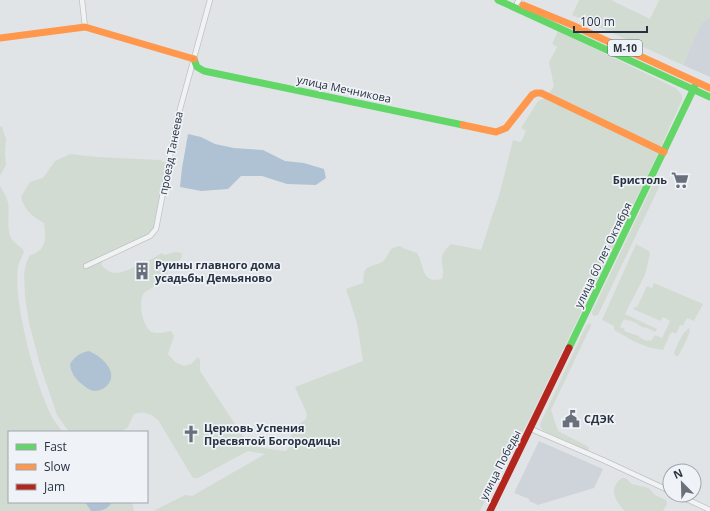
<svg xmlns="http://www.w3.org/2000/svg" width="710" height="511" viewBox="0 0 710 511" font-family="'Open Sans',sans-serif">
<rect width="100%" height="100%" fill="#e1e4e7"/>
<path fill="#cfd4da" d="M710,17v60l-27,-12 18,-42z
M539,441l64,28 -9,19 -56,17 -9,-4v-2l-15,-6z"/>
<path fill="#d2dbd2" d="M579,0h32l39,19 9,-19h51v17l-9,7 -18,41 -111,-50z
M558,31l118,57 6,7v5l-29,64 -125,258c-7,11 -15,33 -27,38l-13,26 1,7 -9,18h-327l32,-16 7,1 73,-42 -17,-3 -50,27h-5l-35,-58c-8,-7 -14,-9 -24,-6l-6,13 -7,5h-52l-12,-17 -17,-50 -11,-42 -4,-27 -1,-22 2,-11 4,-8c17,-4 16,-17 14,-32 -12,-7 -19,-12 -23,-26l9,-15 13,-4 12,-17 15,-7 27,3 63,3 5,3 -9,60 -3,9 -50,23 -2,4 1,7c4,3 8,7 13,7 11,0 36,-14 47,-20l2,2 11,-3 7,1 -1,6 -10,5c-4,12 -6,14 -16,22 -3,2 -8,4 -11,7 -6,8 -2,32 6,38 6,4 15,1 21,0l3,5 -6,18 7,8 9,4 7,-2 7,-7 2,3v11l45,68c12,10 26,10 41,12l4,-5c4,-21 -1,-14 16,-27l1,-5 -12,-27 68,-26 -6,-38 -11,-34 17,-6c1,-4 0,-10 2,-13 4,-5 13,-5 17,-8 9,-7 4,-14 18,-16l3,2 14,5c8,12 3,31 25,26 5,-16 -9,-18 9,-35l30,6 19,-58 13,-52 8,2 5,-11 -5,-3 17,-27 8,-3 8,-12 -5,-24 8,-15 -5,-3z
M0,126l2,1 4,12 -1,14 1,12 -6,11z
M655,180l6,3 -63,132 -4,1 -2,-2v-2z
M0,186c3,5 7,11 8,17 2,11 -2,24 3,35 2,4 10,9 13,13 -1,4 -3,8 -5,12 -9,30 18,129 35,157 2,4 6,8 9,12h-54v70h123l2,9h-134z
M636,244l13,7 1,3 -5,21 -20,39 32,15 -2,3 -10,-5 -1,1 -6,-3v-1l-9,-4 -1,1 -4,-2 -4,8 5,2 -1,2 15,5v1l8,4 1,-1 3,1 4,-6 7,3 8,-17 -7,-4 -2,4 -28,-12 1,-2h3l10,-21 5,2 2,-5 49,21 -9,17 -7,-3 -4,8 -3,-1 -4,9 -3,-2 -3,2 -7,16 -12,-2 -16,-6 -21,-12v-4l-12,-6z
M589,323l2,1v2l-40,84 7,21 29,15 2,2 -1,3 -44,-20 -3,-3 -1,-4 46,-98z
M689,328l1,3c-3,8 -7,17 -12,25h-2l-2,-3c3,-7 8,-21 15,-25z
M622,478h4l6,6 17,4 6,7 11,5 1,4 -4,7h-38c-10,-10 -17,-23 -3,-33z"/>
<path fill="#afc2d3" d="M188,134l13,3 14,7 19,4 29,2 22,11 19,2 20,6 2,9 -10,7 -29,-1 -25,-8h-21l-13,13 -27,2 -21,-4 2,-19z
M89,351c9,4 20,12 22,22 2,10 -7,18 -17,18 -5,-1 -8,-4 -11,-6 -8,-6 -12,-12 -13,-21 5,-8 10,-11 19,-13z
M85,502h27c-5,9 -12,9 -21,9z"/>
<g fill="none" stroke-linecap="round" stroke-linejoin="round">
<g stroke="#bfc2c5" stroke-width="6">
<path id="street" d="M82,0l3,27
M517,3l2,-3
M86,266l64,-30 6,-7 21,-109 33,-120
M531,429l72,31 67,31
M678,495l32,15"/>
</g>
<use href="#street" stroke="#f1f2f3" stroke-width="4.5"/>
<path stroke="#63d668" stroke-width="7" d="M498,0l212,97
M194,59l3,8 7,4 259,54
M569,348l126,-262"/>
<path stroke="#ff974d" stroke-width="7" d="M523,5l49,20 138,63
M0,38l85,-11 109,32
M463,125l33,7 10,-4 26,-33 4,-2h5l123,59"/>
<path stroke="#b3261e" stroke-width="7" d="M490,511l79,-163"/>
</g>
<defs>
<g id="supermarket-bare" transform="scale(1.38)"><path d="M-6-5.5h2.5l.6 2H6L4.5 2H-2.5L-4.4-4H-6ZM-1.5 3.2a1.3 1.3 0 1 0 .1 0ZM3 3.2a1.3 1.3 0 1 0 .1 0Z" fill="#69707b" stroke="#eff2f7" stroke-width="2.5" paint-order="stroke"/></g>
<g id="building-bare" transform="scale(1.38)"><path d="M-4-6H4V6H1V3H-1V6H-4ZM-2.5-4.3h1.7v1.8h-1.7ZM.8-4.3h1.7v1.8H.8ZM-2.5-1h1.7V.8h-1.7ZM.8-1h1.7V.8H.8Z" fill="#69707b" stroke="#eff2f7" stroke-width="2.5" paint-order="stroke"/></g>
<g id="civic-bare" transform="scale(1.38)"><path d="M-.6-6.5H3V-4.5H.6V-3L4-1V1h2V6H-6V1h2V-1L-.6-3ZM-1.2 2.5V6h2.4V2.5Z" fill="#69707b" stroke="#eff2f7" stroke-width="2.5" paint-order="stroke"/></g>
<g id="church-bare" transform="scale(1.38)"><path d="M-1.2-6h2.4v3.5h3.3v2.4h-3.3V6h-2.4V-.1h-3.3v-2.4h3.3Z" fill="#69707b" stroke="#eff2f7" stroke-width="2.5" paint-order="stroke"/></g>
</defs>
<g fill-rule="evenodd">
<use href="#supermarket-bare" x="680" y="180"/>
<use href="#building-bare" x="142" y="271"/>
<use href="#civic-bare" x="571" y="419"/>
<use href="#church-bare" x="191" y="434"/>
</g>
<g text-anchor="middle" stroke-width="3.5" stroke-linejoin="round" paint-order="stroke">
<rect fill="#eff2f7" stroke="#646c78" stroke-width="1" x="608" y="40" width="34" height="16" rx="3"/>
<g font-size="10" font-weight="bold" fill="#283241">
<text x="625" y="52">М-10</text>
</g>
<g font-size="11" fill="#283241" stroke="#eff2f7">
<text transform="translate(344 89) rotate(12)" y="4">улица Мечникова</text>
<text transform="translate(171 153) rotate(-79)" y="4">проезд Танеева</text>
<text transform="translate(603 255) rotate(-64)" y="4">улица 60 лет Октября</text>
<text transform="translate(500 465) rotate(-63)" y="4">улица Победы</text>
</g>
<g font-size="11" font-weight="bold" fill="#283241" stroke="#eff2f7" text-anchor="start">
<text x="667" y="184" text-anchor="end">Бристоль</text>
<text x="155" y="269">Руины главного дома<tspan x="155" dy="13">усадьбы Демьяново</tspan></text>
<text x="584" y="423">СДЭК</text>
<text x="204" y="432">Церковь Успения<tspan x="204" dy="13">Пресвятой Богородицы</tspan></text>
</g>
</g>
<rect x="8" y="431" width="140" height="72" fill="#eff2f7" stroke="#9fa5ae"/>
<rect x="16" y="444" width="20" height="6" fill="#63d668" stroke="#9fa5ae"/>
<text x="44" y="451" font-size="12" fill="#283241">Fast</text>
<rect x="16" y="464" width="20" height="6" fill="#ff974d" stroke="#9fa5ae"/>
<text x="44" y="471" font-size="12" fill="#283241">Slow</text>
<rect x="16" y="484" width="20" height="6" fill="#b3261e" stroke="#9fa5ae"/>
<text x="44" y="491" font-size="12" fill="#283241">Jam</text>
<g transform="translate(682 483) rotate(337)"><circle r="19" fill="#eff2f7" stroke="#9fa5ae"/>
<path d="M0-3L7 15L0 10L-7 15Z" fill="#69707b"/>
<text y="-6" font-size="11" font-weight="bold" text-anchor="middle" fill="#283241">N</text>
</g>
<path d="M574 26v6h73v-6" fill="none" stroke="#283241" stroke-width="2"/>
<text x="580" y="26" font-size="12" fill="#283241" stroke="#eff2f7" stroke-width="3" paint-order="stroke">100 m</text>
</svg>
